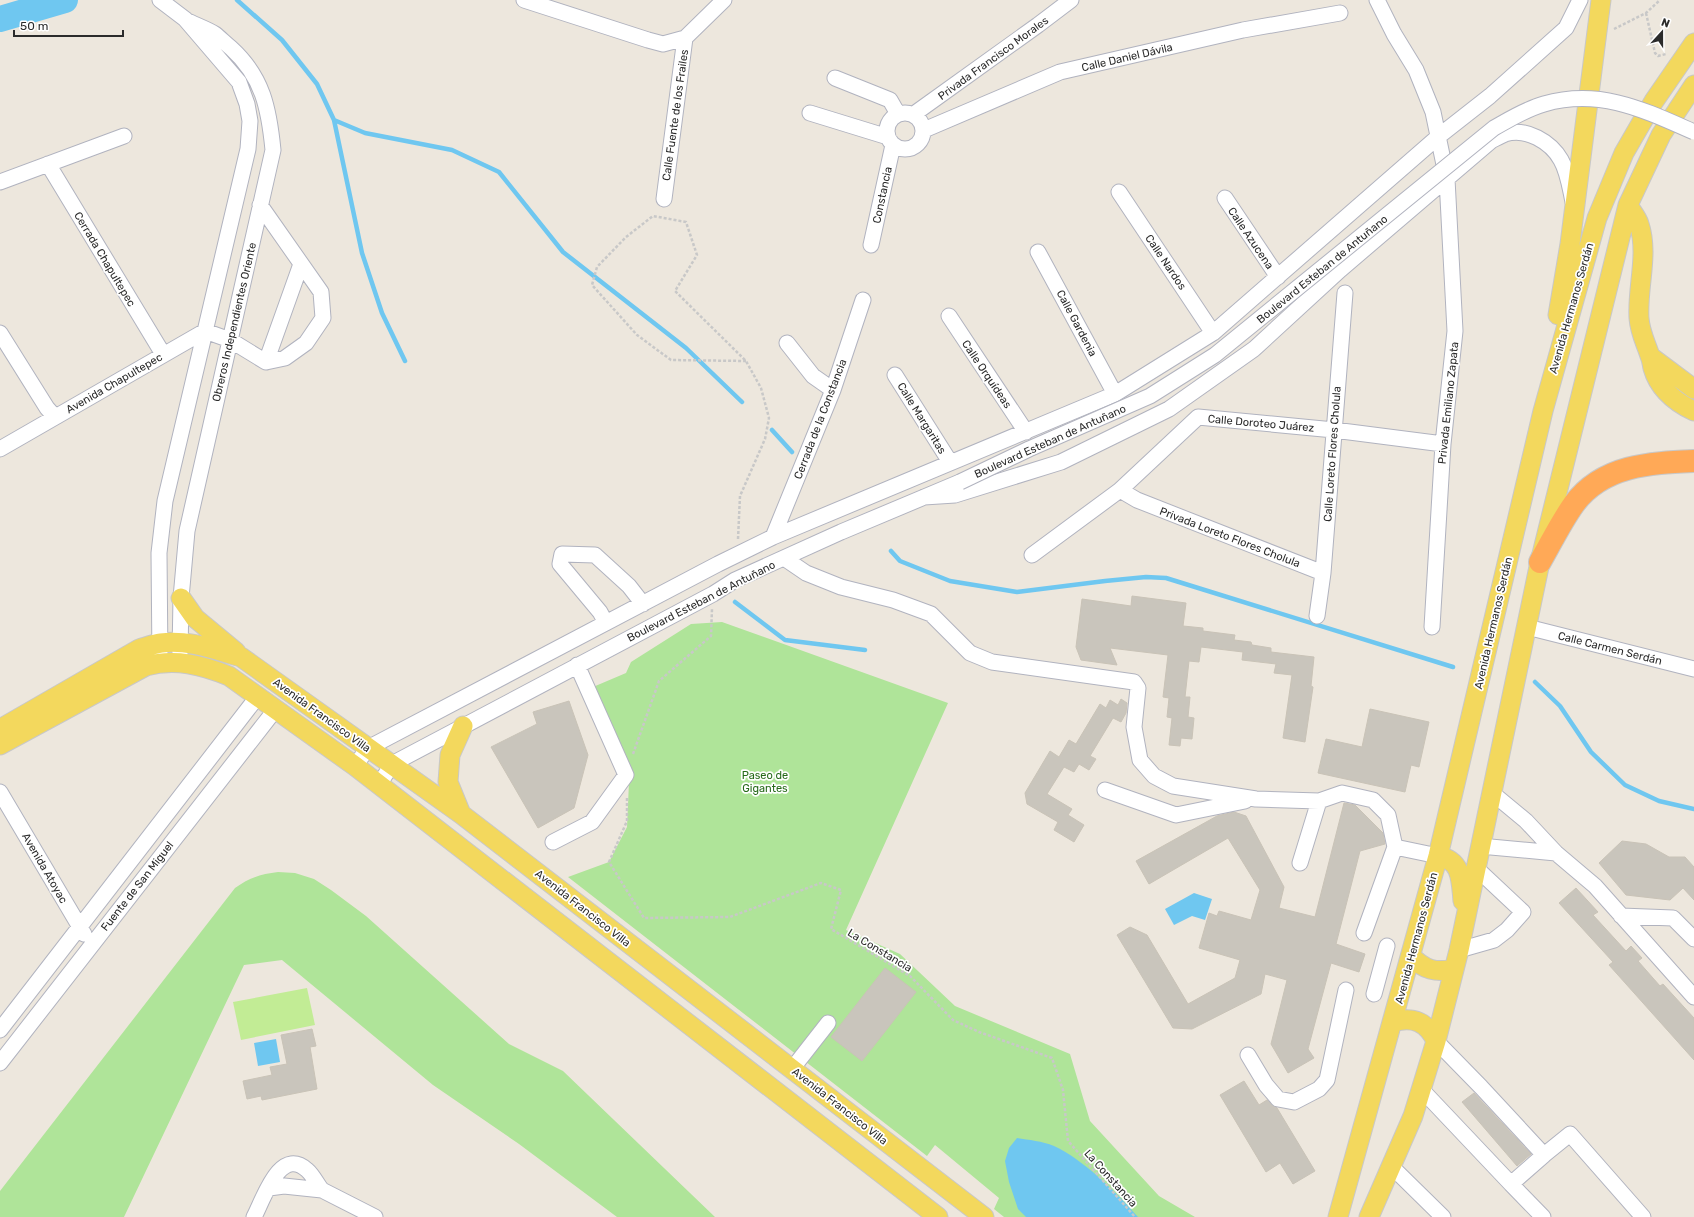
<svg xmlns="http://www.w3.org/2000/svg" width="1694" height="1217" viewBox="0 0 1694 1217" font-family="Rubik,sans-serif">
<rect width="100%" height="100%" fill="#ede7dd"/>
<path fill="#afe499" d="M722,622l226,81 -102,227 54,24 55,52 115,48 20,67 69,75 36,21h-191l-10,-8 5,-11 -64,-53 -8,11 -359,-279 41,-15 18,-35 2,-45 -36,-95 33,-14 5,-11 60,-38z
M278,872l17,1 19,6 17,11 35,26 143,128 54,27 152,146h-98l-98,-73 -86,-59 -151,-125 -38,5 -120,252h-124v-26l235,-303c14,-10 26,-14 43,-16z"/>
<path fill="#c2ec95" d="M307,988l8,37 -74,15 -8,-38z"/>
<path fill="#6fc7f0" d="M1194,893l18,6 -7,21 -13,-4 -18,9 -9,-16z
M276,1039l4,23 -22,4 -4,-23z
M1017,1138c12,2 25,3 37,8 30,14 62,46 84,71h-112l-8,-8 -9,-27 -4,-21 4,-13z"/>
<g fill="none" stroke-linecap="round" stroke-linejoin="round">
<path stroke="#6fc7f0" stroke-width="4.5" d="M237,0l45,40 35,44 17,36 31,13 87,17 47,22 64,80 123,96 56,54
M334,120l28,133 20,60 23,48
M772,430l20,22
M891,551l9,10 50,20 67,11 88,-11 41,-4 20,1 287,89
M735,602l50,38 80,10
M1535,682l25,24 31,46 34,33 34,16 35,8"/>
<path stroke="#6fc7f0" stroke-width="26" d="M0,19l65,-19"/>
</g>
<path fill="#c9c5bc" stroke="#c9c3b7" d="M1132,596l54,7 -3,23 20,2v3l32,4 -1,5 17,2 1,3 19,3v4l43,5 -3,29 2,1 -8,55 -22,-4 9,-63 -18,-2 2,-9 -34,-4 1,-8 -42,-5 -2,15 -10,-1 -4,36h5l-2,20 6,1 -2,21 -11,-1 -1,8 -11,-1 3,-27 -5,-1 2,-19 -6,-1 5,-42 -58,-7 7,17 -36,-5 -5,-13 6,-48 49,7z
M1121,699l6,4 -1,10 -5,9 -8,-4 -23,38 6,3 -7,11 -10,-6 -5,8 -10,-5 -17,27 25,15 -4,6 16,10 -10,17 -20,-12 4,-8 -31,-18 -2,-11 25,-42 9,6 10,-17 7,4 24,-40 6,4 4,-8 8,5z
M569,701l19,54 -14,53 -36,20 -47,-81 46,-23 -4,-12z
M1370,709l59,13 -10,45 -8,-2 -6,27 -87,-19 8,-34 36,8z
M1344,803l11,2 28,28 2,11 -25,7 -24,93 29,10 -6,18 -28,-9 -23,86 6,9 -26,15 -17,-29 16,-64 -22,-6 -4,20 -69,35 -19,-1 -56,-93 13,-8 17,8 41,69 47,-26 5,-18 -41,-12 10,-35 8,3 2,-5 32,9 9,-30 -32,-52 -79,46 -13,-23 81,-45 17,-4 12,4 38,71 -5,21 36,9z
M1622,841l24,3 23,13h16l9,10v33l-11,-12 -13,12 -44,-5 -27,-32z
M1576,888l22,24 -5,3 33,36 5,-5 11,12 -4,3 22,25 3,-2 31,34v42l-85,-95 4,-3 -54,-59z
M885,968l31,24 -54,69 -31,-24z
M312,1029l4,17 -6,1 7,42 -55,11 -1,-4 -14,3 -4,-18 29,-6 -2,-8 17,-3 -6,-29z
M1244,1081l15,24 8,-5 10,8 38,63 -22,13 -13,-21 -14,9 -46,-77z
M1474,1093l57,61 -14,12 -55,-64z"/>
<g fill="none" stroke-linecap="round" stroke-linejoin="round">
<g stroke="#b1b3bf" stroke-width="17">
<path id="minor" d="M524,0l124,40 15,4 22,-6
M1377,0l17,34 22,36 17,42 14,67 8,152 -12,113 -11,183
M835,78l55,22 8,14
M887 131a18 18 0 1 1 36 0a18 18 0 1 1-36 0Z
M810,113l78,24
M914,114l124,-89 33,-25
M924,130l136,-58 183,-42 97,-17
M48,164l115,190
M0,182l124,-46
M1119,192l94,141
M1225,198l53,79
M664,199l21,-161 39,-38
M871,245l22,-100
M1038,252l77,142
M949,316l77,116
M0,333l47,75 8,9
M787,343l26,33 20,14
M266,362l35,-98
M895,375l55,87
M0,449l205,-118 25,9 36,22 19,-4 21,-15 17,-25 -2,-26 -61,-87
M924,497l31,-2 106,-33 108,-53 85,-60 86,-79 151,-129c4,-2 9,-5 14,-7 21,-7 46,8 56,26 7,12 9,28 12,42
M773,537l60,-147 30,-90
M1032,555l88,-65
M784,558l22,15 35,14 52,13 38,14 39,39 22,9 142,20 4,6 -4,39 6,33 14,16 19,10 83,13 63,2
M1323,573l-186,-73 -17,-10 78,-73 136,13 109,14
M1317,616l6,-43 22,-280
M606,623l-6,-11 -40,-48 2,-10 33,1 34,31 14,18
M1527,627l167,42
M180,653l1,-55 6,-67 86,-381c-4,-41 -10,-73 -42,-102 -6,-5 -11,-10 -16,-14 -8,-5 -17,-8 -25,-12
M160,662l-1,-109 6,-52 83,-352 2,-28 -3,-17 -8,-22 -54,-63 -25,-19
M355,766l13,-18 350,-184 55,-27 342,-143 98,-61 226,-197 51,-40 76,-68 14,-28
M379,785l13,-21 321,-170 22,-14 106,-48 119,-50
M1105,790l71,25 69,-14
M0,792l84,142
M1491,792l35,29 30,32 39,33 99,111
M553,842l39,-20 34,-47 -49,-110
M1480,846l76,7
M1395,847l43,9
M1300,863l19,-62 23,-8 31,7 15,15 7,32 -31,86
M1621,916l52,2 21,21
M1459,950l35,-10 13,-10 16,-18 -48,-45
M1374,994l13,-48
M0,1030l258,-334
M1248,1055l18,30 12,14 16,3 25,-13 8,-9 19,-90
M0,1063l275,-353
M792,1069l36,-46
M1422,1090l89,94 33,-29 -63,-68 -45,-46
M1544,1155l26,-21 73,83
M1391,1166l52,51
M1511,1184l32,33
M269,1188l15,-2 38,4 53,27
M254,1217c10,-19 26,-71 53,-47 6,5 10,14 15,20"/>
</g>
<g stroke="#c8c8c8" stroke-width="21">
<path id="major" d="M1628,205c3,6 9,12 11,19 10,30 -2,63 0,94 1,15 7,25 11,38 2,4 2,8 3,12 6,21 22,34 41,43
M1558,315l12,-71 31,-244
M1651,357l43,32
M181,598l14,20 41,34
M0,729l139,-80c7,-2 15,-5 22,-6 26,-4 55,7 80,14l220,157 523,403
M0,745l146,-79c29,-8 56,-1 83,10l126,90 583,451
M461,814l-13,-32 2,-27 13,-29
M1438,856c24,4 23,24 25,45
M1411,956c13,14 25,17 43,13
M1393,1022c20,-6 34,0 43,19
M1338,1217l100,-361 105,-445 54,-193 27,-65 30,-52 40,-58
M1369,1217l44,-101 23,-75 23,-91 81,-388 88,-357 33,-70 33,-50"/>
</g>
<g stroke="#c8c8c8" stroke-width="24">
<path id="highway" d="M1540,562c11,-19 21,-40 34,-58 29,-39 76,-41 120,-43"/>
</g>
<path stroke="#c8c8c8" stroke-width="2.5" stroke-dasharray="3 2" stroke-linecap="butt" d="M1646,13l9,40 3,3 8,-2
M1614,29l32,-16 14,-13
M738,539l2,-43 25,-57 4,-21 -8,-30 -15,-27 -71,-70 22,-36 -11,-33 -33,-6 -27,21 -29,30 -5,18 45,50 34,25 75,1
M633,754l26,-73 52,-45 1,-27
M627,798v23l-18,41 35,56 86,-1 91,-34 20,7 -10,39 79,47 43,44 26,12 73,26 11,32 5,51 67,76"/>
<use href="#minor" stroke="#fff" stroke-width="15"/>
<use href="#major" stroke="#f3d85d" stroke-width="19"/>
<use href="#highway" stroke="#ffa957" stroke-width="22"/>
<g stroke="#b1b3bf" stroke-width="17" stroke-linecap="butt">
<path id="minor-bridge" d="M960,482l69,-33 121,-53 65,-41 279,-227c16,-9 32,-19 50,-24 56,-16 100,6 150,28"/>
</g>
<use href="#minor-bridge" stroke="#fff" stroke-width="15"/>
</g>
<g text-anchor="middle" stroke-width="3.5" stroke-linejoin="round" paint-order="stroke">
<g font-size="11" fill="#2b2b2b" stroke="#fff">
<text transform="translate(1127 57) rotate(-13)" y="4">Calle Daniel Dávila</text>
<text transform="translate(993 58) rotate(-36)" y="4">Privada Francisco Morales</text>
<text transform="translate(675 115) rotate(-82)" y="4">Calle Fuente de los Frailes</text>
<text transform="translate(882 195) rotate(-78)" y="4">Constancia</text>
<text transform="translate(1251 238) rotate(56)" y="4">Calle Azucena</text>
<text transform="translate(105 259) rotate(59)" y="4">Cerrada Chapultepec</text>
<text transform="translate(1166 262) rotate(56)" y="4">Calle Nardos</text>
<text transform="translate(1322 269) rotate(-39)" y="4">Boulevard Esteban de Antuñano</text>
<text transform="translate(1571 308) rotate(-74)" y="4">Avenida Hermanos Serdán</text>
<text transform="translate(234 322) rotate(-77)" y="4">Obreros Independientes Oriente</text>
<text transform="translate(1077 323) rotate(62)" y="4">Calle Gardenia</text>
<text transform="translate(987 374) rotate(56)" y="4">Calle Orquídeas</text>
<text transform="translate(114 383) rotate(-30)" y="4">Avenida Chapultepec</text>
<text transform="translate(1448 403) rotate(-84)" y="4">Privada Emiliano Zapata</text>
<text transform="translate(922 418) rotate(58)" y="4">Calle Margaritas</text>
<text transform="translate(820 419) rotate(-69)" y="4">Cerrada de la Constancia</text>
<text transform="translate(1261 423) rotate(5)" y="4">Calle Doroteo Juárez</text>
<text transform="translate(1050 441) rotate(-24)" y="4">Boulevard Esteban de Antuñano</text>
<text transform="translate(1332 454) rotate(-86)" y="4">Calle Loreto Flores Cholula</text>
<text transform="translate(1230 537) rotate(21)" y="4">Privada Loreto Flores Cholula</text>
<text transform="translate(701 601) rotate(-27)" y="4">Boulevard Esteban de Antuñano</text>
<text transform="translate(1493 623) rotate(-77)" y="4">Avenida Hermanos Serdán</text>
<text transform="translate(1610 648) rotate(14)" y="4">Calle Carmen Serdán</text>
<text transform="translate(322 715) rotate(36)" y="4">Avenida Francisco Villa</text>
<text transform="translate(45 868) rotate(60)" y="4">Avenida Atoyac</text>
<text transform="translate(137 886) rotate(-52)" y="4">Fuente de San Miguel</text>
<text transform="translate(583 908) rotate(38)" y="4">Avenida Francisco Villa</text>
<text transform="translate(1416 938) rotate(-75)" y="4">Avenida Hermanos Serdán</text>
<text transform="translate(880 950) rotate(31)" y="4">La Constancia</text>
<text transform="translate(840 1106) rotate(38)" y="4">Avenida Francisco Villa</text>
<text transform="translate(1111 1178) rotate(48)" y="4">La Constancia</text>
</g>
<g font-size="11" fill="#266a19" stroke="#fff">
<text x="765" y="779">Paseo de<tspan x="765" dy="13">Gigantes</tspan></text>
</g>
</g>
<g transform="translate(1662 32) rotate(21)" stroke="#ffffff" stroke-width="3" paint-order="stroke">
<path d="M0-3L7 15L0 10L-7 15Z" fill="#2b2b2b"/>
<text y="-6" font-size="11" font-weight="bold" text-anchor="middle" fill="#2b2b2b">N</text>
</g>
<path d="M14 30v6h109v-6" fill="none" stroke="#2b2b2b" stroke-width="2"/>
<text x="20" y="30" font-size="12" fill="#2b2b2b" stroke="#ffffff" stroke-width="3" paint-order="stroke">50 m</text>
</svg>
